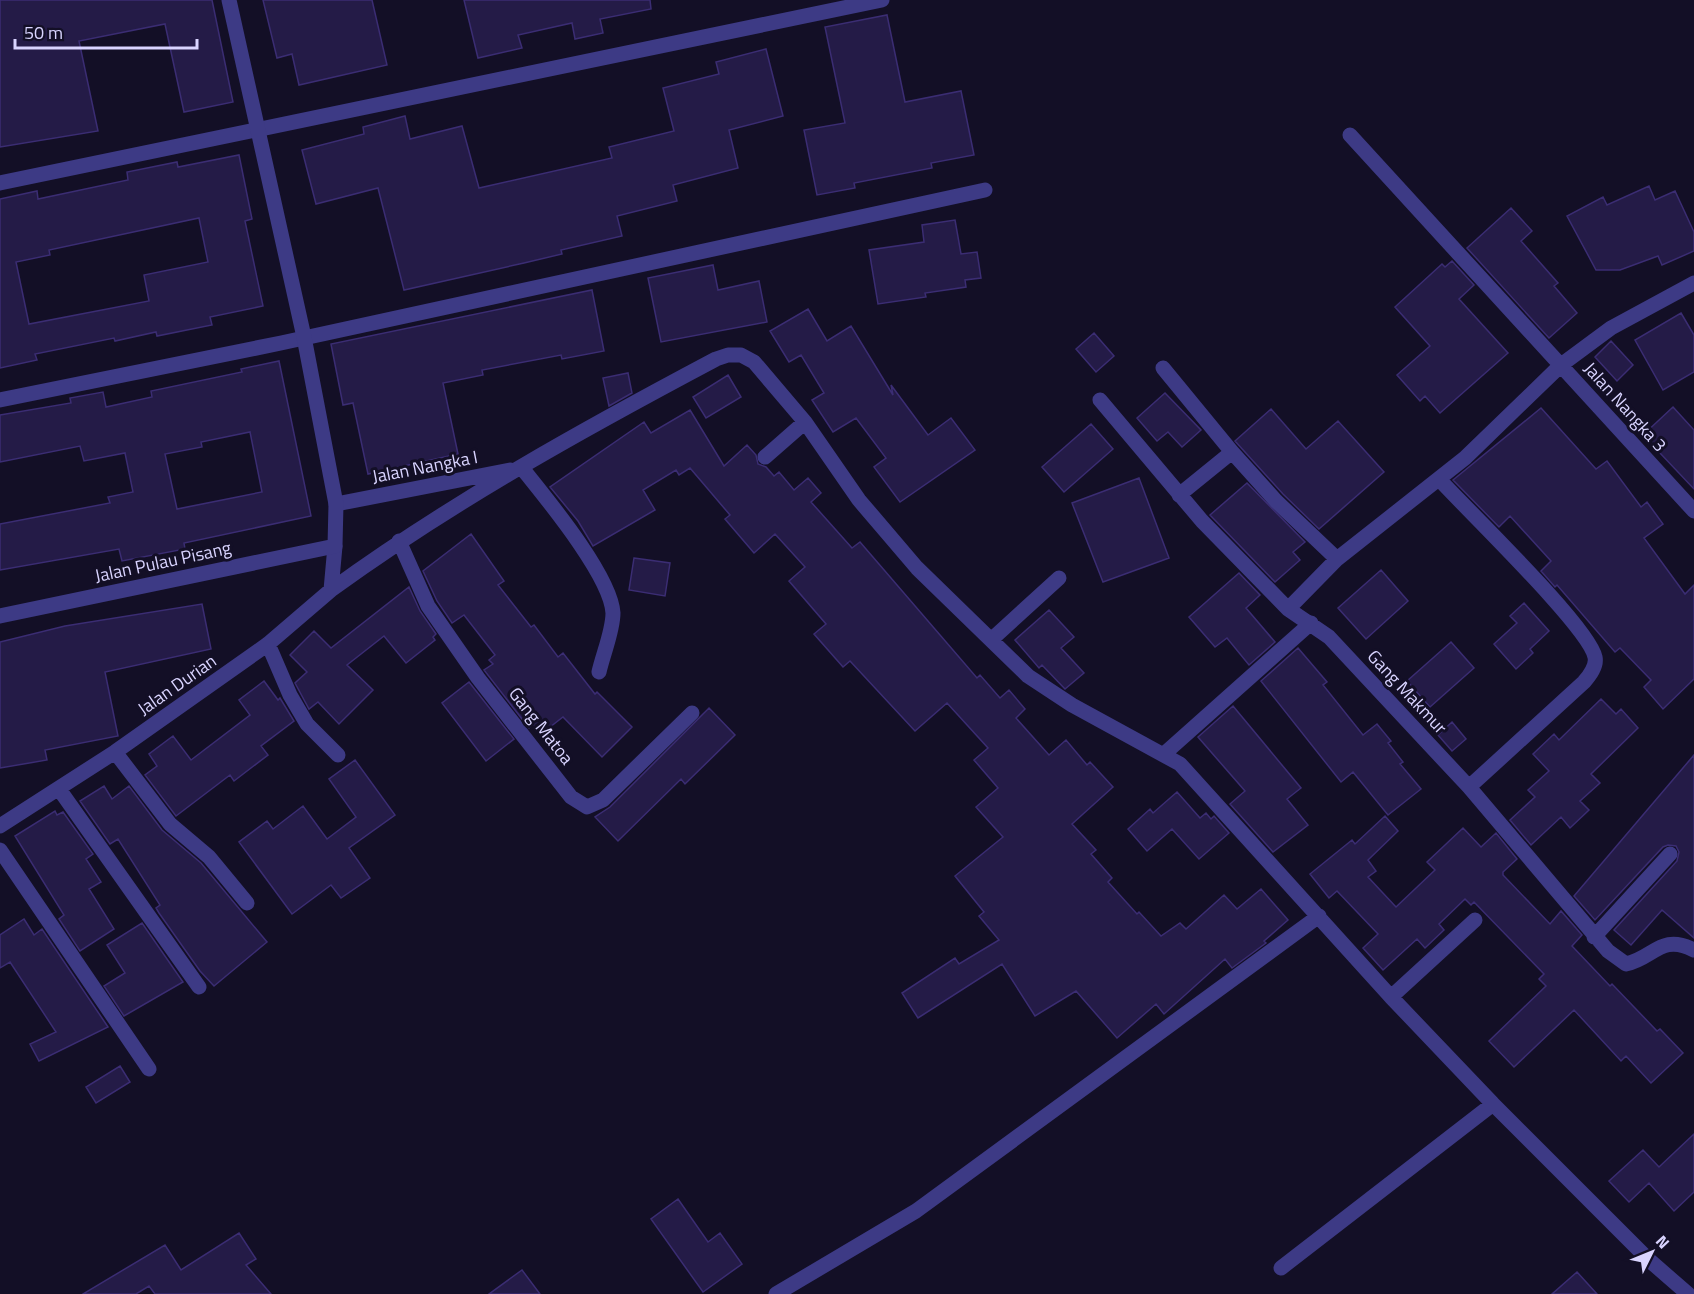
<svg xmlns="http://www.w3.org/2000/svg" width="1694" height="1294" viewBox="0 0 1694 1294" font-family="'Titillium Web',sans-serif">
<rect width="100%" height="100%" fill="#130f26"/>
<path fill="#241b47" stroke="#3b2d73" stroke-width="1.5" fill-rule="evenodd" d="M0,0h212l21,102 -49,10 -19,-88 -86,17 19,90 -98,16z
M263,0h109l15,65 -88,20 -7,-31 -15,4z
M464,0h186l1,9 -51,10 3,14 -28,6 -3,-16 -54,12 4,13 -44,10z
M887,15l18,87 56,-11 13,64 -43,8 1,5 -78,15 1,5 -38,7 -13,-65 41,-7 -20,-96z
M766,49l17,67 -54,14 9,38 -65,17 4,16 -60,15 5,20 -61,14 1,4 -38,9 -120,27 -26,-102 -62,16 -14,-54 62,-16 -1,-7 42,-11 5,23 52,-13 17,62 133,-30 -3,-11 65,-16 -11,-43 56,-14 -3,-12z
M239,155l13,64 -7,2 18,85 -53,11 2,8 -55,11 -1,-4 -41,9 -1,-3 -79,16 2,6 -37,8v-169l37,-8 1,8 90,-19 -1,-8 50,-10 1,5zM199,218l9,44 -64,13 5,26 -120,23 -13,-62 34,-7 -1,-5z
M1649,186l6,14 20,-9 19,41v19l-32,14 -4,-9 -38,14h-24l-29,-54 36,-19 4,8z
M1511,208l21,23 -11,10 37,42 -4,3 23,27 -28,25 -82,-90z
M955,220l6,34 16,-2 4,26 -16,2 1,7 -41,6 1,4 -48,7 -9,-54 55,-8 -2,-17z
M1452,261l22,24 -15,14 49,54 -68,60 -15,-17 -5,5 -23,-26 33,-29 -35,-39 47,-43 3,3z
M713,265l5,25 41,-9 8,41 -106,20 -13,-64z
M592,290l12,61 -42,8 -1,-4 -79,15 1,5 -40,8 15,71 -90,20 -15,-71 -10,2 -12,-61z
M808,309l19,32 24,-15 42,69 -2,-10 37,50 23,-17 24,32 -75,52 -26,-35 12,-9 -30,-40 -23,14 -21,-32 12,-7 -23,-38 -12,7 -19,-31z
M1681,313l13,22v37l-31,18 -28,-50z
M1094,333l20,23 -18,16 -20,-23z
M1611,341l22,24 -16,16 -22,-24z
M279,361l32,155 -127,27 1,6 -63,12 -3,-12 -119,21v-46l110,-21 -2,-6 25,-5 -8,-39 -41,8 -4,-15 -80,16v-47l71,-12 -1,-5 33,-6 3,15 46,-10 -1,-6 91,-19 -1,-3zM250,432l12,60 -85,17 -12,-55 37,-7 -1,-5z
M628,373l4,20 -23,13 -6,-28z
M728,375l13,22 -35,21 -13,-21z
M1165,393l36,37 -19,17 -14,-15 -11,9 -20,-23z
M1673,407l21,23v59l-51,-54z
M1541,408l55,61 11,-8 34,46 6,-5 16,22 -19,14 41,56 9,-9v94l-31,30 -19,-22 7,-7 -31,-32 -5,4 -58,-67 -2,2 -14,-16 10,-10 -41,-45 -11,11 -46,-47z
M1271,409l35,40 32,-28 46,51 -65,57 -36,-35 -48,-53z
M690,410l34,56 23,-21 9,10 2,9 8,3 8,9 5,-4 15,18 14,-12 13,15 -10,9 41,46 8,-6 117,136 3,-3 20,23 9,-8 16,19 -9,9 33,37 17,-15 21,25 3,-3 23,25 -41,37 24,26 -5,4 21,24 -4,4 29,32 2,-2 22,24 19,-13 6,6 38,-34 13,14 24,-20 27,31 -24,21 2,2 -34,25 -7,-9 -61,55 -8,-10 -39,34 -41,-47 -41,25 -33,-52 -84,54 -16,-25 53,-35 4,6 40,-24 -20,-24 5,-4 -29,-36 48,-39 -27,-30 22,-19 -24,-28 14,-12 -41,-45 -32,28 -65,-70 -7,6 -29,-33 12,-10 -37,-43 16,-14 -30,-33 -21,19 -29,-34 5,-4 -40,-47 -11,7 -3,-5 -33,20 12,20 -62,36 -15,-25 -28,-34 94,-65 7,11z
M1091,424l22,25 -49,43 -22,-25z
M1139,478l30,80 -66,24 -31,-79z
M1247,483l58,59 -12,10 7,8 -25,22 -65,-67z
M471,534l33,47 -6,4 33,42 3,-2 24,32 5,-4 32,41 2,-2 35,35 -30,30 -39,-40 -22,17 -8,-10 -4,4 -45,-58 9,-6 -4,-4 6,-5 -31,-40 -12,8 -15,-22 -14,-30z
M634,558l36,5 -5,33 -36,-6z
M1381,570l27,31 -42,38 -28,-31z
M1239,573l21,22 -14,13 29,34 -26,23 -22,-27 -12,9 -26,-30z
M409,587l11,24 16,23 -3,3 2,3 -29,23 -22,-27 -37,29 26,25 -34,34 -21,-22 -9,7 -14,-26 12,-11 -17,-17 24,-24 17,17z
M1524,603l25,28 -19,18 3,4 -17,16 -22,-25 23,-21 -7,-7z
M202,604l9,45 -106,23 13,64 -73,14 2,10 -47,8v-126l65,-16z
M1049,610l25,27 -13,11 23,25 -19,16 -23,-24 -3,3 -24,-28z
M1451,642l23,26 -44,39 -23,-26z
M1298,648l29,34 -4,3 40,50 14,-11 14,17 -3,2 15,19 -3,2 21,25 -33,26 -35,-43 -12,10 -80,-101z
M264,681l14,19 2,-2 14,23 -33,25 7,9 -34,26 -4,-6 -54,41 -31,-41 12,-9 -8,-12 24,-18 18,24 59,-45 -11,-15z
M469,682l45,57 -28,22 -44,-58z
M1601,699l15,15 5,-5 17,19 -47,46 9,9 -20,18 9,9 -19,18 -9,-11 -30,28 -21,-25 25,-23 -7,-7 21,-19 -16,-17 21,-20 5,6z
M1233,706l68,82 -14,11 21,26 -35,27 -43,-48 15,-13 -47,-54z
M709,708l26,27 -50,49 -4,-5 -63,62 -23,-24 15,-10z
M1452,722l14,17 -14,12 -14,-16z
M1694,755v183l-32,-28 -31,35 -17,-15 63,-69 2,-9 -3,-6 -8,-1 -5,2 -68,73 -21,-24z
M355,760l40,55 -46,33 21,30 -29,20 -10,-13 -39,29 -53,-72 28,-21 6,8 30,-23 24,33 29,-22 -27,-38z
M104,786l8,13 17,-13 33,44 39,33 66,79 -53,44 -14,-15 -41,-58 -3,-5 4,-3 -42,-66 -8,5 -30,-43z
M1177,792l23,26 6,-5 5,6 3,-3 15,17 -30,26 -27,-30 -25,22 -19,-22 22,-20 3,4z
M55,811l2,4 6,-3 30,42 -7,5 15,23 -12,7 25,40 -34,22 -21,-32 5,-4 -49,-79z
M1385,816l13,15 -30,29 8,11 -8,6 28,30 39,-37 -8,-8 36,-34 18,19 15,-14 21,26 -14,13v3l47,49 11,-13 21,24 -10,11 38,40 2,-2 45,47 3,-2 23,24 -32,30 -25,-27 -5,5 -47,-51 -60,57 -25,-26 57,-55 -7,-7 5,-5 -70,-72 -3,3 -6,-6 -26,25 5,6 -19,18 -8,-9 -34,31 -20,-22 15,-14 -41,-43 -8,7 -19,-24 42,-34 3,4z
M24,919l10,16 8,-6 66,98 -69,34 -9,-17 26,-12 -46,-70 -10,6v-33z
M142,923l41,59 -59,34 -20,-30 21,-13 -18,-28z
M120,1066l10,16 -34,21 -10,-16z
M1694,1134v58l-20,19 -25,-28 -20,19 -20,-21 34,-31 16,17z
M678,1199l30,43 12,-9 22,31 -39,28 -52,-73z
M239,1233l17,26 -10,6 25,29h-116l-6,-8 -13,8h-53l82,-49 16,25z
M522,1270l18,24h-51z
M1577,1272l20,22h-45z"/>
<g fill="none" stroke-linecap="round" stroke-linejoin="round">
<path stroke="#3d3a85" stroke-width="15" d="M1350,135l344,376
M0,183l882,-183
M1163,368l69,84 44,49 61,58
M0,400l281,-57 704,-153
M1100,400l102,121 86,88 41,28 140,150 139,164 18,13c28,-6 35,-31 68,-14
M765,457l40,-35
M522,468c24,30 89,108 91,145 0,18 -10,41 -14,59
M1439,479c28,31 150,148 156,178 2,9 -5,18 -11,25l-115,105
M1179,495l53,-43
M336,504l174,-34
M399,541l29,65 50,72 93,119 16,10 16,-7 89,-87
M331,590c121,-88 253,-161 385,-231l12,-4h13l13,7 51,60 54,78 58,68 111,108 44,29 108,59 211,233 102,107 156,156 39,34
M1288,609l49,-50 128,-101 96,-93 50,-37 83,-45
M991,640l68,-62
M268,644l22,51 17,29 31,31
M115,752l55,72 39,33 38,46
M1164,754l147,-131
M59,789l140,198
M0,826l115,-74 153,-108 63,-54 4,-44
M0,850l149,219
M1594,937l76,-83
M1391,997l84,-77
M1281,1268l212,-164
M776,1294l140,-83 403,-295"/>
<path stroke="#3d3a85" stroke-width="15" d="M0,616l335,-70 1,-42 -32,-167 -75,-337"/>
</g>
<g text-anchor="middle" stroke-width="6" stroke-linejoin="round" paint-order="stroke">
<g font-size="18" fill="#d9d4ff" stroke="#130f26">
<text transform="translate(1625 407) rotate(48)" y="6">Jalan Nangka 3</text>
<text transform="translate(425 467) rotate(-11)" y="6">Jalan Nangka I</text>
<text transform="translate(163 562) rotate(-12)" y="6">Jalan Pulau Pisang</text>
<text transform="translate(177 685) rotate(-35)" y="6">Jalan Durian</text>
<text transform="translate(1407 692) rotate(47)" y="6">Gang Makmur</text>
<text transform="translate(541 726) rotate(52)" y="6">Gang Matoa</text>
</g>
</g>
<g transform="translate(1652 1252) rotate(47)" stroke="#130f26" stroke-width="4.5" paint-order="stroke">
<path d="M0-4.5L10 22L0 15L-10 22Z" fill="#d9d4ff"/>
<text y="-9" font-size="16" font-weight="bold" text-anchor="middle" fill="#d9d4ff">N</text>
</g>
<path d="M15 39v9h182v-9" fill="none" stroke="#d9d4ff" stroke-width="3"/>
<text x="24" y="39" font-size="18" fill="#d9d4ff" stroke="#130f26" stroke-width="4.5" paint-order="stroke">50 m</text>
</svg>
